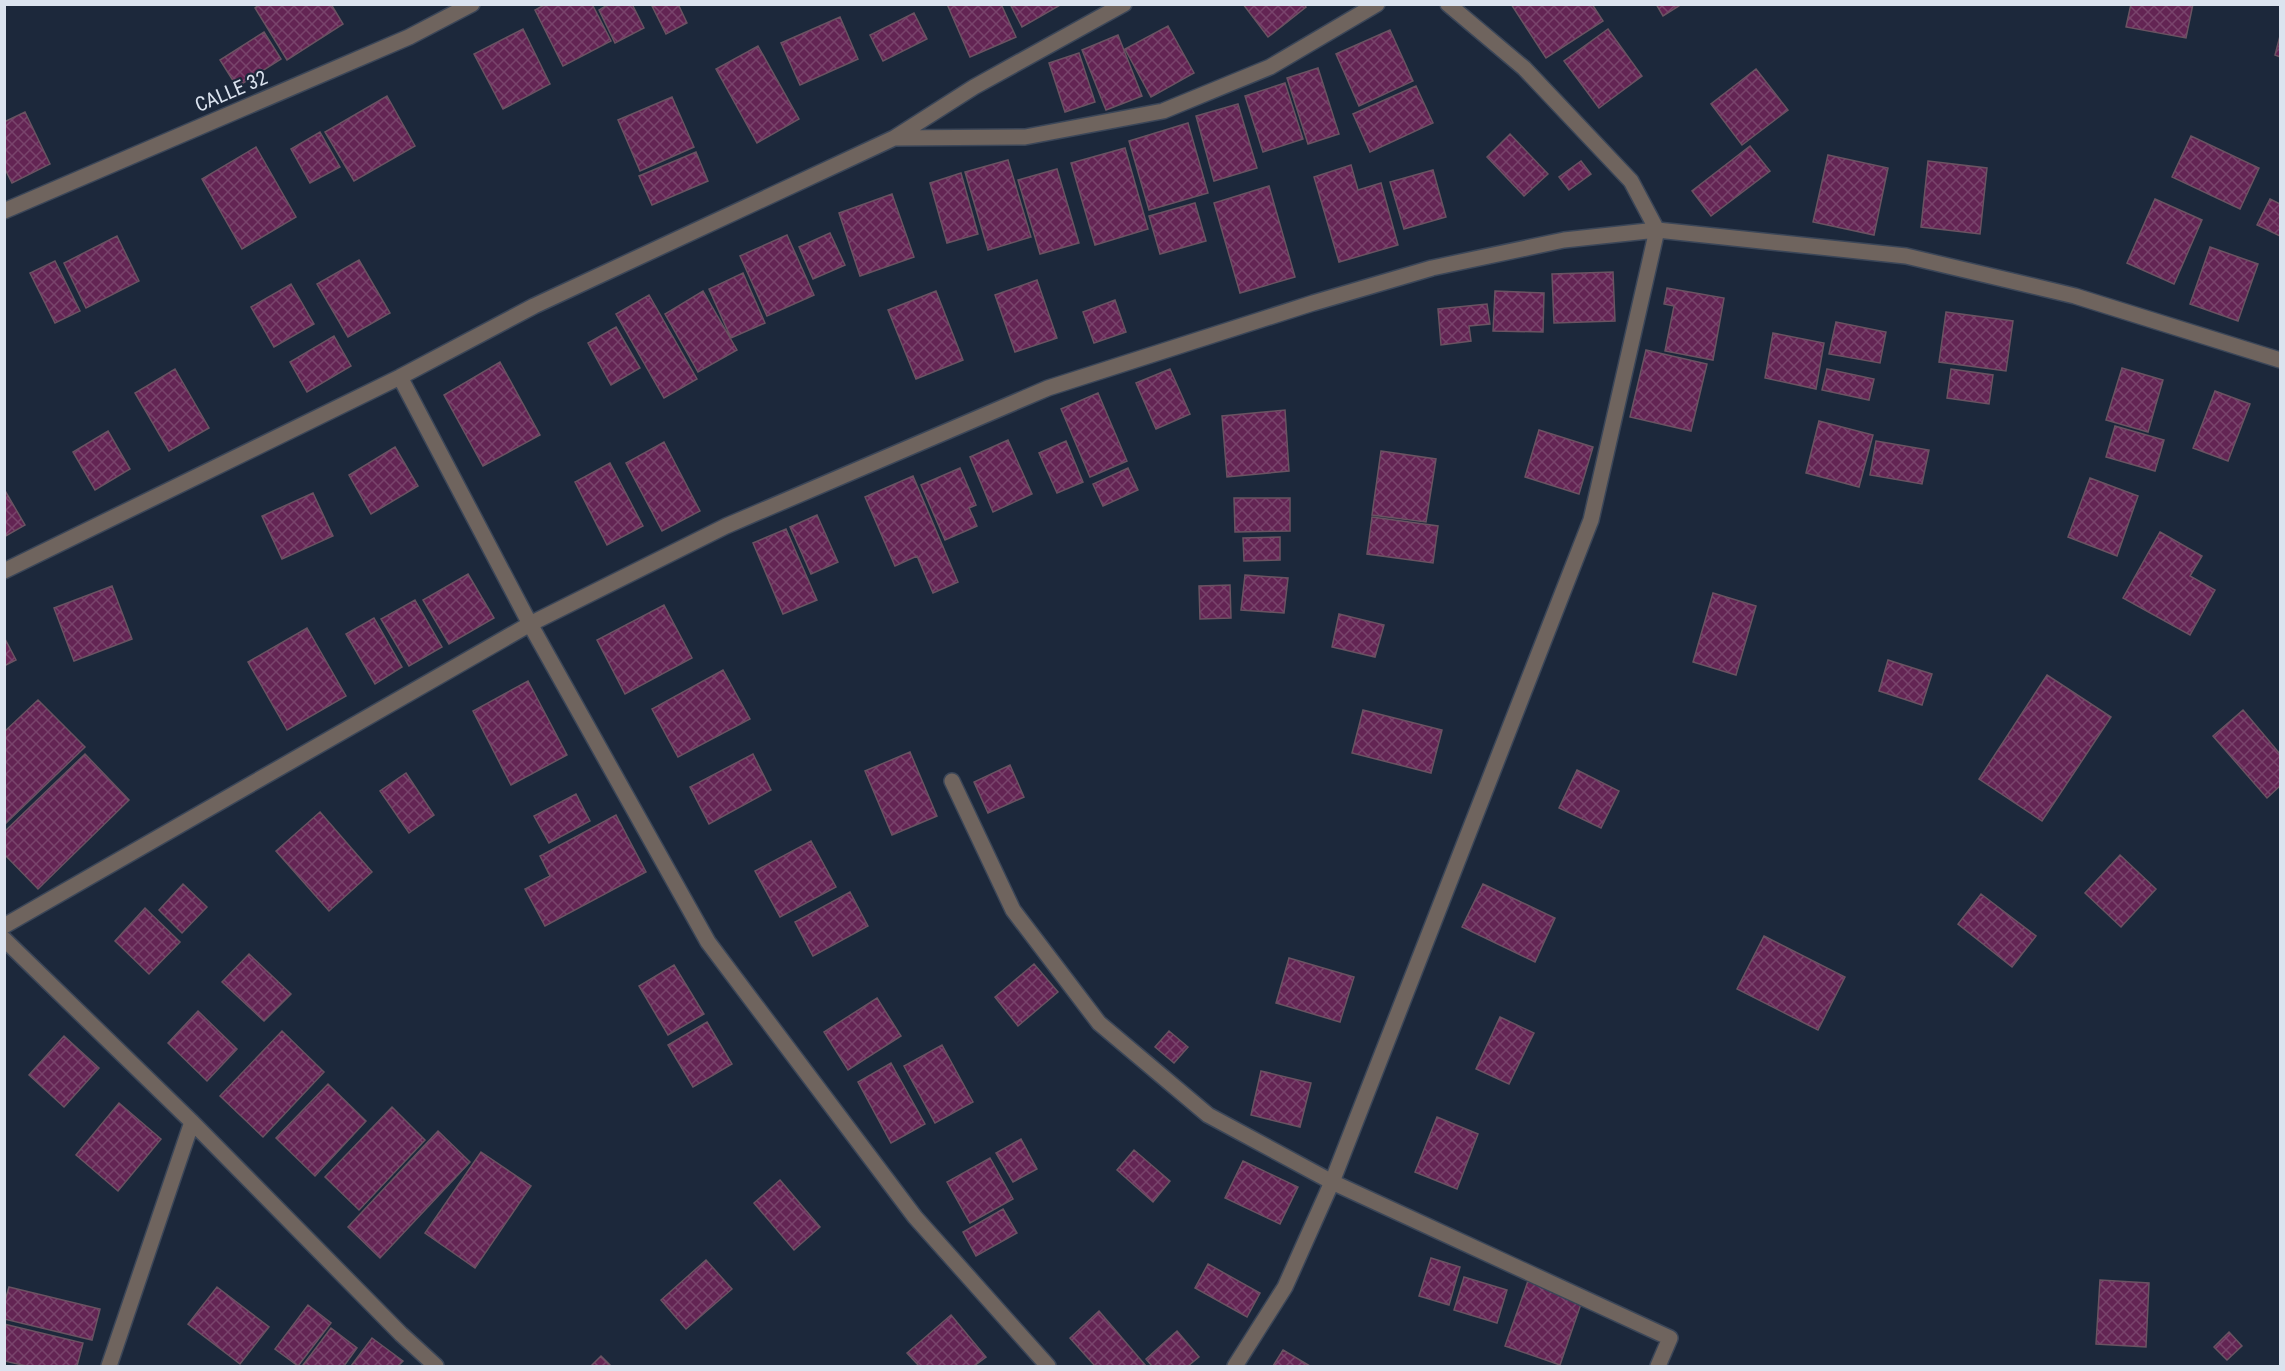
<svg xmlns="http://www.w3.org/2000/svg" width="2285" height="1371" viewBox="0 0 2285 1371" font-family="'Roboto Condensed',sans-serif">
<defs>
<pattern id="building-cross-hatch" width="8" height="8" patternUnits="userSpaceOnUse" patternTransform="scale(1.5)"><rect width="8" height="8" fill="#632453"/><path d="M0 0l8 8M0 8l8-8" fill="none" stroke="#79446c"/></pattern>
</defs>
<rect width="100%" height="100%" fill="#1c283b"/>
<path fill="url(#building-cross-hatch)" stroke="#6a5362" stroke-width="1.5" d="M260,4h71l12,20 -56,36 -32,-52z
M546,4h46l19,37 -48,25 -28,-56z
M609,4h23l12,24 -29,15 -16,-33z
M651,4h27l9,19 -21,11z
M947,4h54l15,33 -46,20z
M1010,4h52l-40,23z
M1243,4h61l2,3 -38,30z
M1511,4h81l11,17 -57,37z
M1656,4h26l-19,12z
M2131,4h62l-7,34 -60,-11z
M914,13l13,26 -44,22 -13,-26z
M840,17l18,42 -58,26 -19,-42z
M1168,26l26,47 -43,24 -26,-48z
M523,29l27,55 -47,25 -29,-55z
M1608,29l34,47 -43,32 -35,-47z
M1390,30l23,51 -54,25 -23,-52z
M264,32l17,27 -44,28 -17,-27z
M1118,35l24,61 -36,14 -24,-60z
M2280,36v21l-5,-2z
M758,46l41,73 -42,24 -41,-74z
M1079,53l16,49 -30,10 -16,-49z
M1318,68l21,66 -31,10 -21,-66z
M1756,69l32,41 -46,35 -31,-41z
M1285,83l18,56 -40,13 -18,-56z
M1416,86l17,37 -63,29 -17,-38z
M387,96l28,50 -61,35 -29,-49z
M672,97l22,50 -54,24 -22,-51z
M1238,104l19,64 -43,13 -18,-65z
M25,112l25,52 -38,19 -8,-16v-45z
M1188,123l20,70 -59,17 -20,-69z
M320,132l20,35 -30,16 -19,-34z
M1510,134l38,40 -24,22 -37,-39z
M2191,136l68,32 -19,41 -68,-32z
M1750,146l20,25 -59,45 -19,-25z
M256,147l40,70 -54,32 -40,-70z
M1125,148l23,81 -53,16 -24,-82z
M696,152l12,29 -56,24 -13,-29z
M1828,155l60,13 -14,67 -61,-13z
M1008,160l23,77 -43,13 -23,-78z
M1581,161l10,13 -22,16 -10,-13z
M1928,161l59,7 -7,66 -59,-7z
M1351,165l7,25 23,-7 17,62 -59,17 -25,-85z
M1057,169l22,74 -39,11 -22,-74z
M1433,170l13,47 -42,12 -14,-47z
M961,173l17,61 -31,9 -17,-60z
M1269,186l26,91 -55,16 -26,-90z
M892,194l22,63 -54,19 -21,-63z
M2155,199l47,21 -28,64 -47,-21z
M2270,199l10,5v32l-23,-11z
M1195,203l11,38 -46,13 -11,-38z
M830,233l15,32 -32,14 -14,-32z
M787,235l27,60 -47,21 -27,-60z
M117,236l22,45 -53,27 -22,-45z
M2210,247l48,17 -20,57 -48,-17z
M359,260l31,53 -42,24 -31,-53z
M55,261l25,50 -25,12 -25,-50z
M1613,272l2,49 -61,2 -2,-49z
M743,273l22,50 -34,15 -22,-49z
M1037,280l20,58 -42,14 -20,-57z
M291,284l23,40 -40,23 -23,-40z
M1667,288l57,10 -11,62 -48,-9 9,-45 -10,-2z
M703,291l34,59 -39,22 -33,-58z
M936,291l27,69 -47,19 -28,-69z
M1495,291l49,2 -1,39 -50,-1z
M649,295l48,84 -33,19 -48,-84z
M1115,300l11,32 -32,11 -11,-31z
M1487,304l3,20 -21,2 2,15 -30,4 -3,-36z
M1946,312l67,9 -7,50 -67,-9z
M1836,322l50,10 -6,31 -51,-9z
M616,327l24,41 -29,17 -23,-42z
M1773,333l51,10 -8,46 -51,-11z
M334,336l17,30 -44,26 -17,-30z
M1646,350l61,14 -16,67 -61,-14z
M500,362l40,73 -57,31 -39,-71z
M2122,368l41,12 -15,52 -42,-12z
M175,369l34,59 -40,23 -34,-58z
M1170,369l20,45 -34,15 -20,-46z
M1827,369l47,10 -5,21 -47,-10z
M1951,369l42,6 -4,29 -42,-6z
M2215,391l35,13 -22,57 -35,-13z
M1098,393l29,68 -37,16 -29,-68z
M1285,410l4,61 -62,6 -5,-61z
M1819,421l54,14 -14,52 -53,-14z
M2115,426l49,14 -9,31 -49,-14z
M1539,430l54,17 -14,47 -54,-17z
M108,431l22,38 -35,21 -22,-38z
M1008,440l24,54 -39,18 -23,-55z
M1066,441l17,41 -26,11 -18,-40z
M1876,441l53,9 -7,34 -52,-9z
M664,442l36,69 -38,20 -36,-68z
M395,447l23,39 -47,28 -22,-39z
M1381,451l55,8 -10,63 -54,-7z
M610,463l33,63 -36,19 -32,-63z
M960,468l16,37 -7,3 8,18 -32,14 -24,-55z
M1128,468l10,22 -35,16 -10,-22z
M913,476l45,106 -25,11 -16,-37 -22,10 -30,-69z
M2090,478l48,18 -21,60 -49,-19z
M4,489l21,36 -21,12z
M313,493l20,43 -51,23 -20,-43z
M1234,498h56v33l-55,1z
M817,515l21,47 -27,12 -21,-47z
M1372,517l66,9 -5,37 -66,-9z
M786,529l31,71 -34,14 -30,-71z
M2160,532l42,24 -12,20 25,14 -25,45 -67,-37z
M1280,537v23l-36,1 -1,-23z
M468,574l26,44 -45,26 -26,-44z
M1245,575l43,3 -4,35 -43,-3z
M1230,585l1,33 -31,1 -1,-33z
M112,586l20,53 -58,22 -20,-53z
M1713,593l43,13 -20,69 -43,-13z
M415,600l27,47 -33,19 -28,-47z
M664,605l28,53 -67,36 -28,-54z
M1339,614l45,11 -9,32 -43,-10z
M374,618l28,49 -27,17 -29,-50z
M307,628l39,68 -59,34 -39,-68z
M4,637l12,23 -12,6z
M1888,660l44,14 -10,31 -43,-14z
M723,670l27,49 -72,38 -26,-48z
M2047,675l64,42 -69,104 -63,-42z
M528,681l39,74 -56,30 -38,-74z
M38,700l47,47 -81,78v-93z
M1363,710l79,20 -11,43 -79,-20z
M2243,710l37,44v32l-13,12 -54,-62z
M910,752l27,64 -45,19 -27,-64z
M85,754l44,46 -91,89 -34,-35v-22z
M753,754l18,36 -62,34 -19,-37z
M1010,765l14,32 -36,16 -14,-31z
M1577,770l42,21 -18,37 -42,-20z
M406,773l28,42 -25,18 -29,-42z
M576,794l14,27 -41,22 -15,-27z
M320,812l52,60 -43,39 -53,-60z
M616,815l30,57 -101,54 -20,-37 25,-13 -10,-20z
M811,841l25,46 -56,30 -25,-46z
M2120,855l36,34 -35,38 -36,-34z
M183,884l24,23 -25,26 -23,-23z
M1483,884l72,34 -20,44 -73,-35z
M850,892l18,34 -55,30 -18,-34z
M1981,894l55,42 -24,31 -54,-43z
M145,908l35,34 -31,32 -34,-33z
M1764,936l81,41 -27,53 -81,-41z
M249,954l42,40 -27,27 -42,-39z
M1289,958l65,19 -14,45 -64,-19z
M1034,964l24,28 -40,34 -23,-29z
M674,965l30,49 -36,21 -29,-49z
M877,998l24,38 -53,34 -24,-38z
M198,1011l39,38 -30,32 -39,-38z
M1500,1017l34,16 -25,51 -33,-15z
M707,1022l25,42 -39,23 -25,-42z
M282,1031l42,41 -61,65 -43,-41z
M1169,1031l19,16 -14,16 -19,-16z
M64,1036l35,32 -35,39 -35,-32z
M942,1045l31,57 -38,21 -31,-57z
M891,1063l34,61 -34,19 -33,-61z
M1261,1071l50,12 -11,44 -49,-12z
M328,1084l38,37 -51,55 -39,-38z
M119,1103l42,36 -43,52 -42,-36z
M392,1107l33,33 -66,70 -34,-33z
M1437,1117l41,17 -21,55 -42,-17z
M438,1131l32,31 -90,96 -32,-31z
M1021,1139l16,30 -24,13 -17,-29z
M1134,1150l36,31 -17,21 -36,-32z
M481,1152l50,34 -56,82 -50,-35z
M990,1158l23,41 -43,24 -23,-41z
M1243,1161l55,26 -18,37 -55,-26z
M780,1180l40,47 -26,23 -40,-47z
M1003,1209l14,24 -41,23 -13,-24z
M1431,1258l29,9 -11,38 -30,-9z
M706,1260l26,29 -46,40 -25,-29z
M1208,1264l52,29 -13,24 -52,-29z
M1464,1277l43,13 -10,33 -43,-13z
M2100,1280l49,3 -3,64 -50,-3z
M1528,1281l54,20 -22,64 -55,-19z
M9,1287l91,22 -8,31 -88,-21v-15z
M217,1287l52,40 -29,37 -52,-40z
M308,1305l23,18 -33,43 -23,-17z
M1099,1311l47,55h-51l-25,-28z
M951,1315l35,42 -12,9h-55l-12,-13z
M4,1324l79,19 -6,23h-50l-23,-5z
M331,1328l26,20 -13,18h-39l-2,-1z
M1177,1331l22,26 -11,9h-36l-6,-7z
M2229,1332l13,14 -15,14 -13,-13z
M372,1338l31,23 -5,5h-47z
M1283,1350l27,16h-37z
M601,1356l10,10h-20z"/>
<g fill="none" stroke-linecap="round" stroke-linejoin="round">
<g stroke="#3b4658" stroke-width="18">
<path id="street" d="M895,138l130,-1 138,-26 107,-44 107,-63
M4,211l405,-174 63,-33
M400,377l130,247 178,318 207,275 133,149
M4,571l396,-194 134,-71 360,-168 80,-51 150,-83
M952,781l61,129 86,113 109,92 124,67 338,156 -12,28
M4,926l526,-302 196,-98 322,-138 265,-85 119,-35 132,-28 93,-10 249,26 169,40 205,64
M4,939l188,183 209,212 35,32
M109,1366l83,-244
M1235,1366l50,-79 47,-105 259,-662 66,-290 -26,-49 -107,-113 -76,-64"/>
</g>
<use href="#street" stroke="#6f645e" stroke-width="15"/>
</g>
<g text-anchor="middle" stroke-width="4.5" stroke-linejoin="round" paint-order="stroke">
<g font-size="20" fill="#dbe3ef" stroke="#1c283b">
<text transform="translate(231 91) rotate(-23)" y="7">CALLE 32</text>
</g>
</g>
<rect width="2285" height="1371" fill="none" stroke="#dbe3ef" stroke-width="12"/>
</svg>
